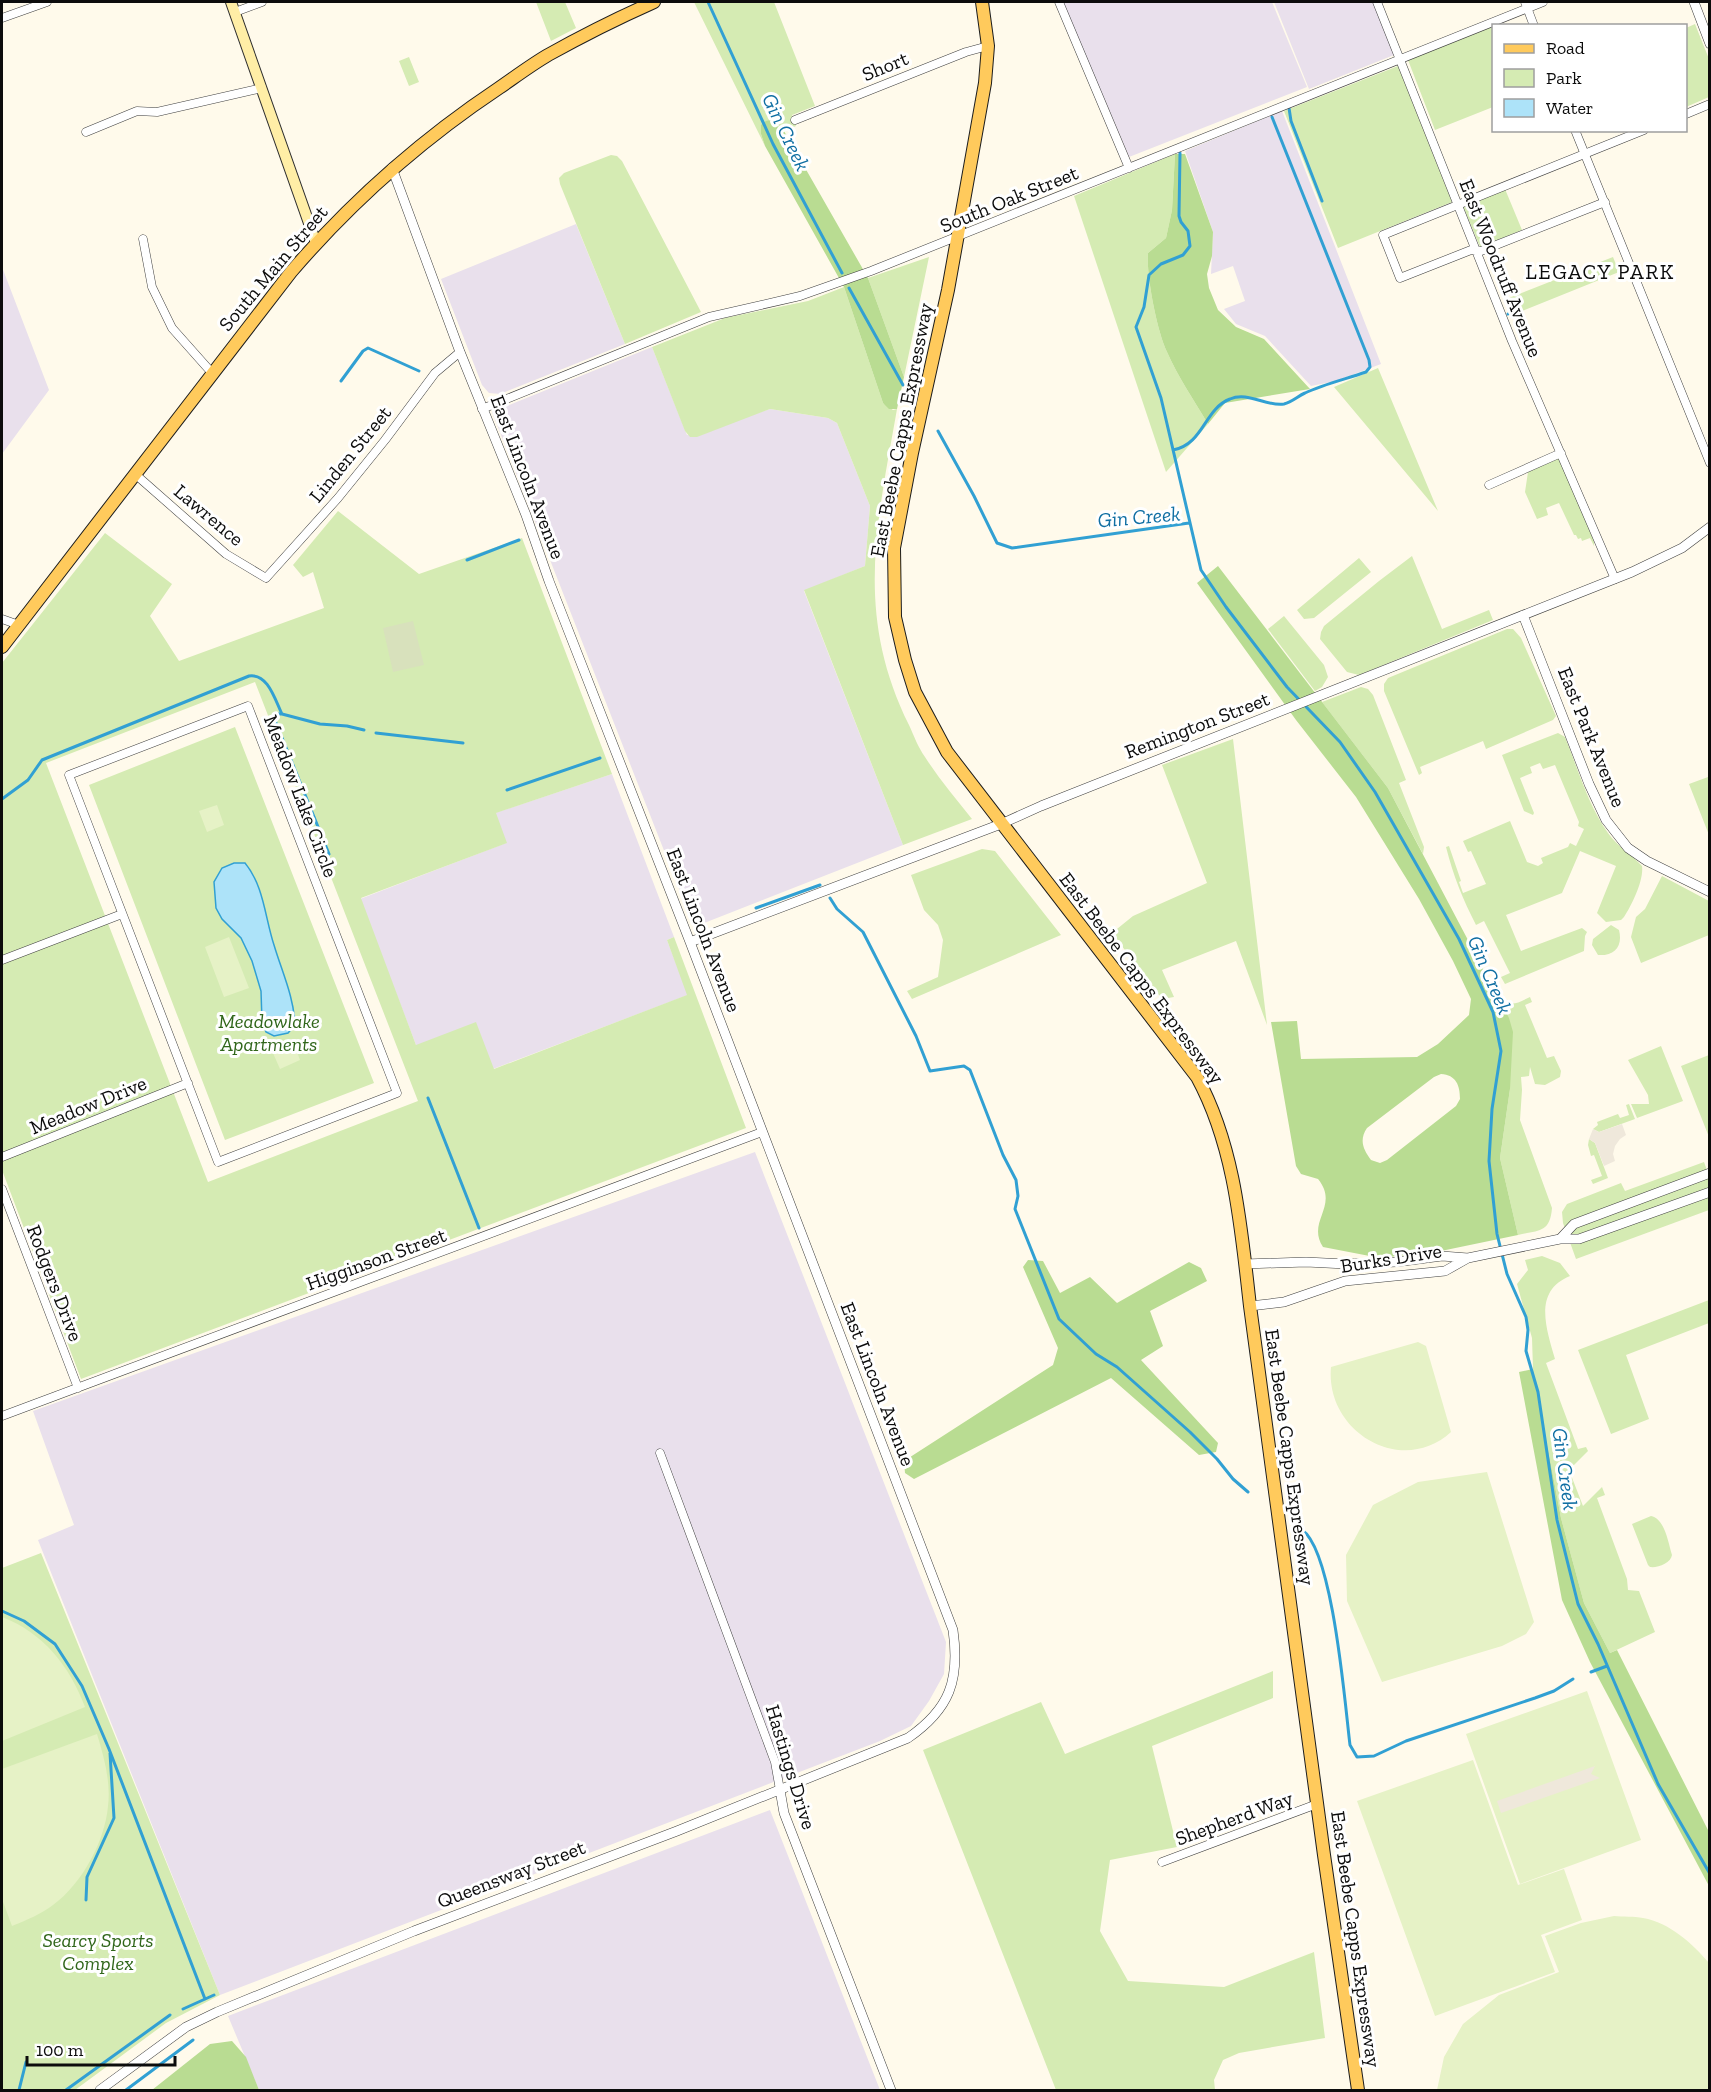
<svg xmlns="http://www.w3.org/2000/svg" width="1711" height="2092" viewBox="0 0 1711 2092" font-family="'Zilla Slab',serif">
<rect width="100%" height="100%" fill="#fffaeb"/>
<path fill="#e9e0ec" d="M1063,2h209l35,85 -178,70z
M1274,2h99l21,53 -85,34z
M1282,111l99,253 -45,17 -25,5 -46,-50 -29,-12 -12,-15 21,-8 -12,-35 -22,8 2,-42 -28,-81z
M576,224l49,120 -125,50 -11,-1 -7,-8 -41,-106z
M2,267l47,123 -47,64z
M652,347l35,88 83,-26 58,9 9,5 33,83 -5,60 -61,25 99,254 -209,82 -202,-515z
M612,774l62,163 -7,3 21,55 -195,74 -77,-24 -56,-146 146,-56 -11,-30z
M755,1152l191,490 -2,32 -15,27 -18,25 -31,15 -660,254 -182,-455 36,-15 -41,-114z
M770,1810l110,280h-621l-31,-74z"/>
<path fill="#d5ebb3" fill-rule="evenodd" d="M536,2h29l11,26 -25,13z
M694,2h80l41,104 -23,9 4,11 -12,5 -6,-6h-17v9l4,12z
M1695,24l14,35v38l-23,10v-79z
M1493,26v81l-58,23 -27,-70z
M409,57l10,25 -10,4 -10,-25z
M1398,66l54,136 -114,46 -54,-137z
M1175,154l-3,56 -6,28 -18,15c-2,22 9,78 19,99 11,25 27,48 41,72l-42,48 -92,-276z
M611,155l6,1 5,5 79,151 -76,32 -65,-160 -1,-6 5,-5z
M1505,189l17,41 -42,17 -17,-41z
M929,257l-25,120 -36,-99z
M1613,257l6,15 -104,42 -6,-16z
M844,287l39,116 10,7 4,-1c-20,115 -43,205 12,316 5,11 9,22 16,32 14,22 31,42 47,62l-69,26 -99,-255 61,-24 5,-60 -33,-83 -9,-5 -58,-9 -73,28h-7l-5,-6 -33,-84 73,-29 83,-17z
M1378,368l60,143 -104,-124z
M1559,458l35,83v5l-4,-8 -8,3 -1,-3 -3,1 -2,-4h-2l-15,-32 -13,5 2,7 -11,4 -12,-27 3,-20z
M338,511l81,63 103,-36 90,236 -116,39 11,30 -146,55 55,147 60,-23 18,47 193,-74 -20,-55 7,-3 72,191 -665,251 -79,-209v-507l103,-130 67,51 -22,32 29,45 145,-53 -11,-36 -10,5 -10,-12zM255,682l163,419 -210,81 -162,-419z
M1412,556l30,73 47,-19 4,10 -134,55 -12,-3 -27,-33 1,-7 3,-6 55,-45z
M1359,558l12,14 -57,46 -10,1 -7,-9z
M1284,616l40,49 4,12 -6,10 -7,4 -47,-62z
M1507,629h6l8,9 35,78 -3,4 -67,29 -3,-8 -63,26 2,6 -3,2 -35,-84v-7l4,-6z
M1361,687l7,2 5,6 33,85 -7,3 25,64 -1,7 -35,-66 -66,-86z
M235,727l139,356 -149,57 -136,-355z
M1558,733l7,4c13,32 23,68 43,96 9,13 23,21 34,33 2,14 -10,39 -18,51l-3,3 -15,2 -9,-9 19,-47 -36,-15 -18,42 -56,22 15,36 61,-23 5,4 -2,4 -1,15 -79,33 -4,-7 9,-4 -26,-52 -8,4c-13,-25 -23,-50 -30,-78l3,-1 12,35 -2,1 4,11 23,-9 -15,-33 -3,1 -5,-11 47,-20 17,41 11,4 5,-3 -2,-5 27,-11 2,-4 6,3 8,-17 -6,-3 1,-4 -24,-57 -12,4 -3,-6 -10,4 2,6 -12,5 14,35 -1,2 -9,-4 -22,-56z
M1233,739l34,286 -31,-84 -74,29 12,27 -12,2 -50,-66 21,-17 74,-33 -45,-118z
M1708,777l2,4 -1,54 -20,-51z
M982,849l13,2 66,84 -149,64 -5,-8 31,-14 5,-37 -5,-15 -14,-15 -13,-35z
M1662,876l47,25v34l-68,28 -10,-26 5,-20 9,-8z
M1611,925l8,5c4,16 -4,26 -21,25l-6,-10 1,-6z
M1530,997l2,5 -7,3 22,53 7,-2 7,15 -1,6 -15,8 -10,-1 -5,-17 -1,9 -8,1 1,13 -2,30 32,88c-2,25 -13,22 -34,27l-18,-77 10,-69 -12,-91c14,9 17,6 32,-1z
M1661,1046l22,55 -46,17 -6,-14h18l-1,-9 -20,-35z
M1709,1055v82l-28,-71z
M1629,1104l6,15 -36,13 -6,-3 5,-4 -1,-3 21,-8 2,4 9,-3 -3,-10z
M1589,1139l6,4 13,35 -15,6 -2,-4 11,-4 -8,-21 -3,1 -3,-11z
M1704,1162l5,14v34l-133,49 -13,-36 -1,-11 5,-8 54,-21 4,8z
M1542,1256l18,7 10,13c-37,15 -24,52 -15,83l-9,4 32,86 8,-2 2,4 -19,19 14,36 19,-19 3,8 -8,3 30,81 1,11 11,1 16,41 -45,21 -26,-50 -23,-85 -28,-149 -1,-31 -15,-54 11,-14 -3,-10z
M1709,1300v23l-83,32 23,64 -38,15 -33,-84z
M1651,1516c14,3 17,26 21,39 -1,8 -14,13 -22,12l-2,-2 -16,-41z
M41,1553l179,442 -54,28 -91,67h-73v-522z
M1273,1671v27l-121,48 25,101 -67,13 -10,71 28,50 96,6 90,-35 11,86 -86,15 -16,7 -9,20 1,10h-159l-133,-340 118,-48 24,52z"/>
<path fill="#b9dc92" fill-rule="evenodd" d="M771,120l13,11 84,147 36,99 -7,32h-8l-6,-6 -39,-116 -79,-141 -4,-12v-9l5,-4z
M1175,154h10l28,78 -1,24 -5,18 2,14 9,22 18,17 28,12 46,50 -85,14 -17,21c-14,-24 -30,-47 -41,-72 -10,-21 -21,-77 -19,-99l18,-15 6,-28z
M1218,566l170,222 121,230 4,14 -3,57 -10,69 18,77 -77,16 -61,7 -57,-11c-17,-26 17,-41 -5,-68l-17,-5 -5,-8 -25,-144 26,-1 4,38 116,-2 21,-13 31,-29 2,-16 -18,-38 -34,-62 -63,-102 -60,-77 -99,-137zM1441,1074c15,1 19,11 19,25l-4,7 -69,54 -7,3 -9,-3c-8,-11 -12,-20 -4,-32l67,-51z
M1028,1260l15,1 17,32 30,-16 27,26 72,-41 12,6 6,13 -57,30 13,35 -22,14 77,83 -2,9 -17,3 -88,-77 -197,101 -9,-6 -1,-12 149,-96 5,-17 -35,-81z
M1533,1369l28,149 23,85 26,50 7,-3 92,182v54l-119,-224 -28,-62 -43,-228z
M232,2041l14,16 13,33h-107l58,-46z"/>
<path fill="#d8e1bc" d="M413,621l11,44 -31,7 -10,-44z"/>
<path fill="#e6f2c6" d="M217,805l7,20 -17,7 -8,-21z
M229,937l20,51 -25,9 -19,-50z
M294,1044l6,16 -20,9 -7,-16z
M1418,1342l8,4 25,86c-49,45 -126,0 -120,-65z
M1487,1472l47,150 -8,12 -24,12 -120,36 -35,-81 -1,-46 27,-50 45,-23z
M2,1617c42,16 68,50 83,90l-83,34z
M1587,1691l54,149 -121,44 -54,-150z
M97,1734c7,23 14,48 11,72 -3,35 -26,78 -55,99 -12,9 -26,15 -41,21l-10,-27v-130z
M1473,1760l45,125 46,-16 18,51 -41,15 14,37 -120,44 -78,-215z
M1614,1916c9,1 20,0 29,2 27,5 49,25 66,45v127h-272l7,-33 19,-33 36,-29 60,-23 -14,-36 36,-13z"/>
<path fill="#efe8db" d="M1622,1124l4,11 -6,4 -5,7 -2,8 2,7 -11,5 -9,-23 -6,-4 4,-10 6,3z
M1595,1766l-4,8 9,4 -99,35 -4,-12z"/>
<path fill="#ade3f9" stroke="#31a0d3" stroke-width="1.5" d="M234,863h11c19,23 20,55 29,82 8,27 20,52 21,80l-7,8 -14,3 -8,-4 -4,-10 -1,-31 -9,-30 -11,-23 -19,-19 -6,-11 -2,-26 8,-14z"/>
<g fill="none" stroke-linecap="round" stroke-linejoin="round">
<path stroke="#31a0d3" stroke-width="3" d="M708,2l65,142 69,129
M1289,108l2,13 31,80
M1180,153l-1,63 2,6 7,9 2,15 -7,9 -22,9 -12,11 -5,32 -8,20 25,71 40,172 25,37 61,80 53,55 35,50 84,147 34,73 8,39 -9,58 -3,52 8,73 10,40 19,43 2,13 -2,21 12,41 19,128 21,84 20,40 60,140 52,90
M849,288l54,97
M1508,314l4,-2
M341,381l22,-30 5,-3 51,23
M938,431l36,65 23,47 15,5 177,-25
M1173,450c31,-6 31,-41 57,-51 18,-8 36,8 54,5 8,-2 14,-8 21,-11 19,-9 41,-14 61,-21l4,-5 -1,-7 -97,-243
M467,560l52,-20
M376,733l87,10
M1586,744l9,-4
M507,790l93,-32
M2,799l26,-19 14,-20 207,-84c19,-3 26,24 33,38
M329,854l-55,-136 3,-4h5l38,10 27,2 17,4
M830,898l7,11 26,23 53,104 14,35 34,-5 6,4 33,85 13,25 2,16 -3,13 44,110 37,35 21,13 73,65 27,27 16,20 15,13
M756,908l64,-23
M428,1098l51,130
M1302,1530c31,20 43,175 48,215l7,12 17,-1 32,-15 129,-43 19,-7 19,-12
M2,1611l22,10 31,23 27,42 27,63 96,250
M1591,1672l16,-6
M86,1900l1,-23 27,-59 -4,-65
M183,2009l31,-14
M19,2090l7,-28
M66,2090l104,-75
M126,2090l67,-50"/>
<g stroke="#3f3f3f" stroke-width="9">
<path id="minor" d="M1059,2l70,166
M1377,2l135,339 103,238
M1525,2l9,24
M235,12l27,-10
M2,18l45,-16
M1686,114l24,-10
M795,120l171,-68 22,-6
M1575,130l135,333
M86,132l51,-21 20,1 105,-24
M1605,202l-124,49 -10,-1 -71,28 -17,-43 261,-105
M143,239l9,48 20,41 40,45
M482,409l227,-92 91,-21 71,-25 672,-269
M135,474l91,80 40,24 72,-80 47,-58 50,-67 25,-21
M1489,485l72,-32
M2,619l17,6
M248,706l149,387 -179,69 -149,-387z
M2,960l120,-46
M2,1157l186,-74
M2,1189l76,199
M2,1416l760,-284
M660,1453l115,309 5,28
M1162,1862l155,-58"/>
</g>
<g stroke="#3f3f3f" stroke-width="10">
<path id="tertiary" d="M1694,2l16,42
M1523,615l66,169 17,36 22,28 19,13 63,31
M690,942l311,-118 40,-18 591,-234 50,-24 28,-21
M1560,1239l14,-15 136,-51
M1245,1264l61,-2 40,2 50,-2 46,-6 26,2
M1250,1306l34,-4 61,-21 100,-10 23,-13 92,-19h19l131,-47
M780,1790l4,23 107,277
M100,2090l86,-63 31,-15 197,-81 263,-100 231,-93c42,-29 52,-58 45,-108l-263,-688 -141,-361 -23,-66 -66,-163 -68,-184"/>
</g>
<g stroke="#2e2e2e" stroke-width="12">
<path id="secondary" d="M231,2l85,241"/>
</g>
<g stroke="#1d1d1d" stroke-width="14">
<path id="primary" d="M982,2l6,44 -3,37 -37,207 -36,163 -18,95 1,69 10,43 10,32 32,60 250,325c38,70 44,151 53,229l74,549 34,235
M2,647l289,-375c61,-71 130,-132 208,-184 16,-11 32,-23 49,-33 34,-19 70,-37 106,-53"/>
</g>
<use href="#minor" stroke="#fff" stroke-width="8"/>
<use href="#tertiary" stroke="#fff" stroke-width="9"/>
<use href="#secondary" stroke="#ffeea6" stroke-width="10"/>
<use href="#primary" stroke="#ffca5c" stroke-width="12"/>
</g>
<g text-anchor="middle" stroke-width="6" stroke-linejoin="round" paint-order="stroke">
<g font-size="20" fill="#0c0c0c" stroke="#fff">
<text transform="translate(885 66) rotate(-22)" y="7">Short</text>
<text transform="translate(1009 199) rotate(-22)" y="7">South Oak Street</text>
<text transform="translate(273 268) rotate(-50)" y="7">South Main Street</text>
<text transform="translate(1501 268) rotate(68)" y="7">East Woodruff Avenue</text>
<text transform="translate(901 430) rotate(-79)" y="7">East Beebe Capps Expressway</text>
<text transform="translate(350 454) rotate(-51)" y="7">Linden Street</text>
<text transform="translate(528 477) rotate(69)" y="7">East Lincoln Avenue</text>
<text transform="translate(209 515) rotate(40)" y="7">Lawrence</text>
<text transform="translate(1197 725) rotate(-21)" y="7">Remington Street</text>
<text transform="translate(1592 737) rotate(68)" y="7">East Park Avenue</text>
<text transform="translate(301 796) rotate(69)" y="7">Meadow Lake Circle</text>
<text transform="translate(704 930) rotate(69)" y="7">East Lincoln Avenue</text>
<text transform="translate(1142 978) rotate(53)" y="7">East Beebe Capps Expressway</text>
<text transform="translate(88 1105) rotate(-22)" y="7">Meadow Drive</text>
<text transform="translate(1391 1258) rotate(-9)" y="7">Burks Drive</text>
<text transform="translate(376 1259) rotate(-20)" y="7">Higginson Street</text>
<text transform="translate(55 1283) rotate(69)" y="7">Rodgers Drive</text>
<text transform="translate(878 1384) rotate(69)" y="7">East Lincoln Avenue</text>
<text transform="translate(1290 1457) rotate(82)" y="7">East Beebe Capps Expressway</text>
<text transform="translate(791 1767) rotate(73)" y="7">Hastings Drive</text>
<text transform="translate(1234 1818) rotate(-20)" y="7">Shepherd Way</text>
<text transform="translate(511 1874) rotate(-21)" y="7">Queensway Street</text>
<text transform="translate(1356 1939) rotate(82)" y="7">East Beebe Capps Expressway</text>
</g>
<g font-size="20" font-style="italic" fill="#30661a" stroke="#fff">
<text x="269" y="1028">Meadowlake<tspan x="269" dy="23">Apartments</tspan></text>
<text x="98" y="1947">Searcy Sports<tspan x="98" dy="23">Complex</tspan></text>
</g>
<g font-size="21" font-style="italic" fill="#106fa3" stroke="#fff">
<text transform="translate(786 132) rotate(64)" y="7">Gin Creek</text>
<text transform="translate(1139 517) rotate(-5)" y="7">Gin Creek</text>
<text transform="translate(1490 975) rotate(67)" y="7">Gin Creek</text>
<text transform="translate(1565 1469) rotate(82)" y="7">Gin Creek</text>
</g>
<g font-size="21" letter-spacing="1.5" fill="#0c0c0c" stroke="#fff">
<text x="1600" y="279">LEGACY PARK</text>
</g>
</g>
<rect width="1711" height="2092" fill="none" stroke="#0c0c0c" stroke-width="6"/>
<rect x="1492" y="24" width="195" height="108" fill="#ffffff" stroke="#9e9e9e" stroke-width="1.5"/>
<rect x="1504" y="44" width="30" height="9" fill="#ffca5c" stroke="#9e9e9e" stroke-width="1.5"/>
<text x="1546" y="54" font-size="18" fill="#0c0c0c">Road</text>
<rect x="1504" y="69" width="30" height="18" fill="#d5ebb3" stroke="#9e9e9e" stroke-width="1.5"/>
<text x="1546" y="84" font-size="18" fill="#0c0c0c">Park</text>
<rect x="1504" y="99" width="30" height="18" fill="#ade3f9" stroke="#9e9e9e" stroke-width="1.5"/>
<text x="1546" y="114" font-size="18" fill="#0c0c0c">Water</text>
<path d="M27 2056v9h148v-9" fill="none" stroke="#0c0c0c" stroke-width="3"/>
<text x="36" y="2056" font-size="18" fill="#0c0c0c" stroke="#ffffff" stroke-width="4.5" paint-order="stroke">100 m</text>
</svg>
